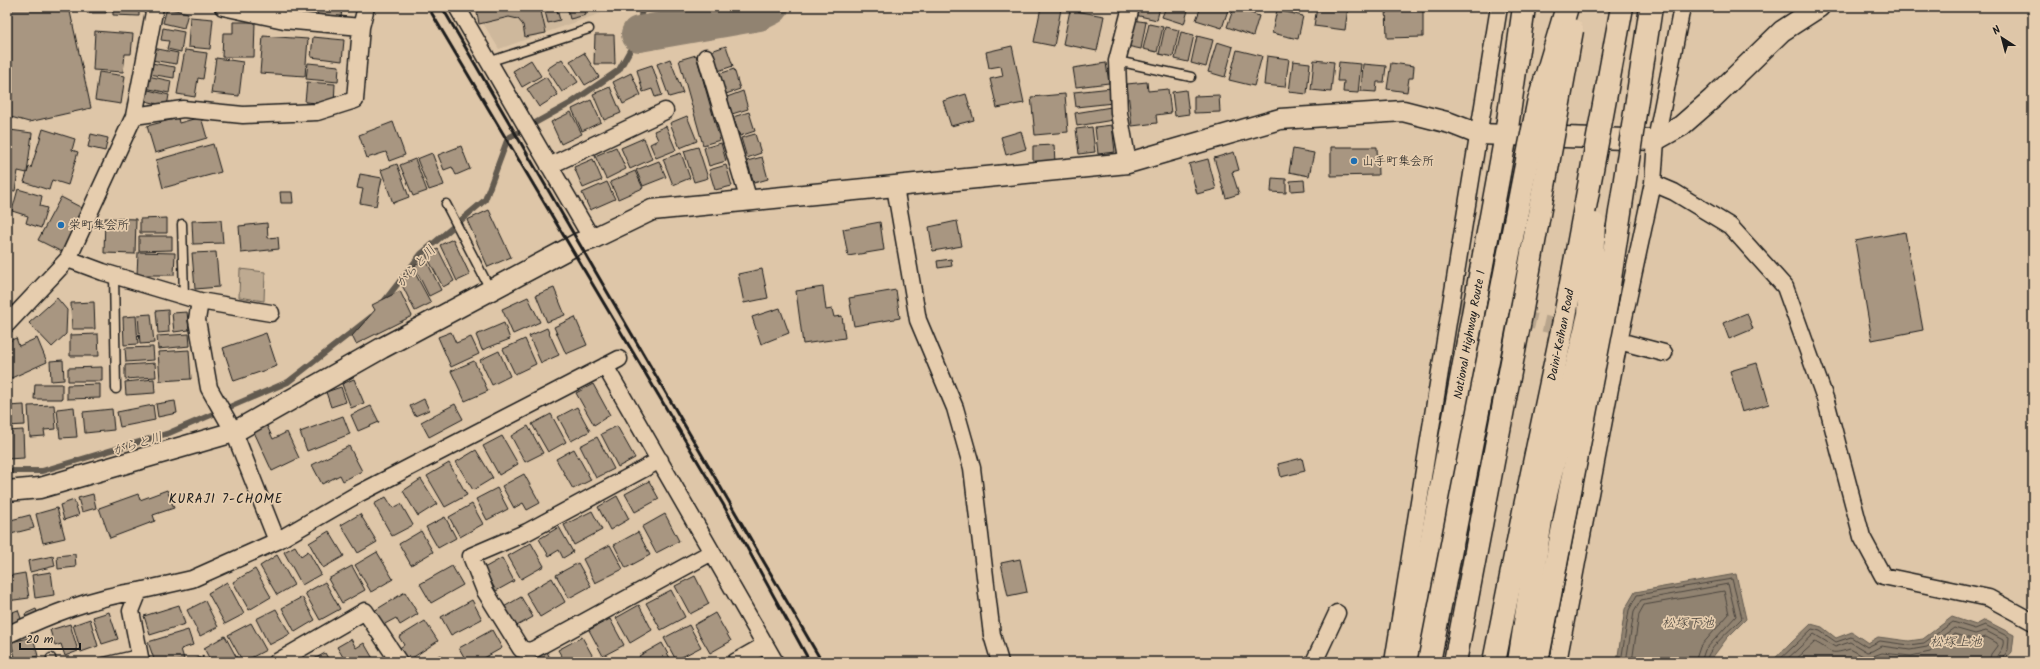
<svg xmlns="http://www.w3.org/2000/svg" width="2040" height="669" viewBox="0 0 2040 669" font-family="Kalam,'Klee One',sans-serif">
<rect width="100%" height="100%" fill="#dec6a8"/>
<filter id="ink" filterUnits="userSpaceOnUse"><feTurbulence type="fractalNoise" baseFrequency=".025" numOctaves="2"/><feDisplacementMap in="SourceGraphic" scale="8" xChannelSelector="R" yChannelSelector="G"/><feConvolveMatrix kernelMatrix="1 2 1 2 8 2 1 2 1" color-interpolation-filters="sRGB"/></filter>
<g filter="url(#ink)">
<path fill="#ceb89c" d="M473,7h146l-120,42z"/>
<path fill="#beaa91" stroke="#6d6356" d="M240,269l25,3 -1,29 -25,-4z"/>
<path fill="#918371" stroke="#625a4f" d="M1736,574l10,45 -19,19 -18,24h-92l8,-53 10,-17z
M1952,617l24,8 9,-5 29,15 -2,17 -9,10h-232l40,-38 11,3 14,11 16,-6 16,11 10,-6 31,4 14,-2z"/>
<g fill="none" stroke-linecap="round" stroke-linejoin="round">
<path stroke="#4b453e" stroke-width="1" d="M1621,662l8,-52 8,-15 95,-16 10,39c-10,11 -34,29 -36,44
M1626,662l8,-50 7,-12 87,-16 8,32 -31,34 -4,12
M1632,662l7,-48 5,-9 80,-14 5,23 -29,33 -5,15
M1777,662l35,-33 8,2 16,11 15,-5 16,10 13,-6 29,4 15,-2 29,-21 22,7 10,-4 24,12 -1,13 -8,12
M1784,662l30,-28 21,13 15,-5 17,10 5,-1 9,-5 29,4 17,-3 27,-19 21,6 11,-3 17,9c2,9 -7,13 -8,22
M1793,662l22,-20c18,9 12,14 35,7l17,9 15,-5 29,3 19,-4 25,-18 20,6 11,-3 11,6v3l-6,8 -2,8"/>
<path stroke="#625a4f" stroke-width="6" d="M382,304l39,-50 64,-54 23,-62 63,-35 48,-33 20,-36 3,-27
M7,471h35l127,-38 119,-51 83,-65"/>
<path stroke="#918371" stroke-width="36" d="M639,34l120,-21 12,-6"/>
</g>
<path fill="#a89681" stroke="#1c1c1c" d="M7,7h62l22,101 -62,14 -22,-6z
M88,7h18v6h-19z
M113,7h26v9l-26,-1z
M276,7h37l-1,8 -36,-2z
M318,7h24l-1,12 -24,-1z
M476,7h64l6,26 -21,4 -2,-12 -5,-6 -9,-2 -30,7z
M544,7h12l4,13 -12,3z
M567,7h17l2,8 -16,4z
M1041,7l20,2 -7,37 -20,-4z
M1137,7h23l-3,13 -22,-5z
M1166,7h23l-5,17 -22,-7z
M1201,7h28l-7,21 -26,-8z
M1234,7l25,9 -6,20 -26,-9z
M1295,7h18l-1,4z
M1317,7h31l-3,23 -31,-4z
M1386,7h37v30l-36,1z
M167,8l21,5 -4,15 -21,-5z
M1070,10l34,6 -7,35 -34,-7z
M1277,10l26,6 -5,23 -26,-6z
M190,17l23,2 -3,30 -22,-2z
M1132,20l14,2 -5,27 -14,-3z
M233,22h22l-1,35h-32l1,-24h10z
M1149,24l14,3 -6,25 -14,-3z
M1165,27l14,3 -6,27 -14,-3z
M163,28l21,4 -3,20 -14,-3 2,-8 -8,-1z
M95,31l38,3 -2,20h-6l-2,18 -30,-2z
M1181,32l13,3 -6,27 -13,-3z
M595,35h19l1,29h-21z
M263,36l45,3 -3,37 -45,-3z
M1197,36l16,4 -7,27 -15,-4z
M313,37l31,3 -2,21 -31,-4z
M1217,42l16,5 -8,30 -17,-5z
M726,46l7,20 -15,5 -7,-20z
M1012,46l12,57 -27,5 -7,-29 13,-3 -2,-10 -12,2 -3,-16z
M153,48l25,5 -2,11 -25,-4z
M185,50l22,3 -4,26 -5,-1 -3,19 -18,-3z
M1237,50l25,6 -8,30 -25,-6z
M584,53l15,24 -14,8 -15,-24z
M696,55l24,85 -17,5 -24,-85z
M1267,56l22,3 -4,28 -21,-2z
M216,58l27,4 -4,34 -28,-3z
M562,59l16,23 -16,10 -15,-23z
M670,59l13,34 -14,4 -12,-33z
M531,60l10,16 -19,11 -9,-16z
M1314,60l20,2 -3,30 -20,-2z
M1293,61l17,2 -3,31 -18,-2z
M1339,62l22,2 -3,29 -15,-1 1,-11h-7z
M151,63l24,4 -1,11 -25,-4z
M308,63l31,3 -1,16 -32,-3z
M1106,63l3,20 -33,4 -3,-19z
M1391,63l23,3 -1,12h-4l-2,14 -20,-3z
M1363,64l23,2 -2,16h-7l-1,10 -15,-1z
M652,65l10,30 -7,2 -3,-8 -9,3 -6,-22z
M734,69l6,20 -14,5 -7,-20z
M99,72l26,4 -4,28 -26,-4z
M631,73l10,22 -18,9 -10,-22z
M148,76l23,5 -2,12 -24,-5z
M546,77l12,18 -19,12 -12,-18z
M307,82l28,2 -1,20 -29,-2z
M1147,82l1,9 20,-2 3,24 -15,2 1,8 -25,3 -5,-42z
M610,87l11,26 -17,7 -11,-26z
M1112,88l1,15 -37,4 -2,-15z
M144,89l25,6 -2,11 -26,-6z
M1186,90l3,24 -14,2 -3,-24z
M743,91l5,18 -16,5 -5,-17z
M966,94l8,26 -23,6 -8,-25z
M1065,94l3,38 -33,3 -4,-38z
M1219,95l1,17 -26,1v-17z
M591,100l10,22 -19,9 -10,-22z
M1111,107l2,13 -36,6 -2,-13z
M571,112l11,22 -21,10 -10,-22z
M749,112l6,19 -15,5 -7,-19z
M687,116l10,25 -17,7 -10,-25z
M201,117l6,21 -52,15 -8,-27 31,-8 1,5z
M393,122l12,33 -16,6 -3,-9 -19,6 -8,-23z
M1112,125l3,27 -17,2 -3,-27z
M666,126l10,24 -20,8 -6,-14 8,-4 -4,-9z
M1092,127l3,25 -16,2 -3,-25z
M43,129l32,10 -3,11 6,2 -10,33 -16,-5 -3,10 -25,-8 5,-15 2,1z
M10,130l22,3 -5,40 -9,-2 -3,20 -8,-1v-41z
M1021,131l5,18 -20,6 -5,-18z
M91,134l17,4 -3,13 -17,-4z
M755,134l6,19 -14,5 -6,-20z
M644,138l8,21 -22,10 -9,-21z
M721,143l5,18 -17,5 -5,-18z
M213,144l8,28 -58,16 -7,-28z
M1054,145l1,18 -22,1v-18z
M461,146l9,23 -14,6 -4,-8 -8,3 -6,-15z
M616,147l10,22 -20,10 -11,-23z
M698,147l10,31 -14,4 -10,-31z
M1331,147h46l1,28 -47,1z
M1293,149l21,4 -5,23 -20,-4z
M1234,152l5,18 -7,2 7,22 -13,4 -12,-40z
M432,153l12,32 -15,5 -12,-31z
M681,153l9,25 -17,7 -10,-26z
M762,157l6,22 -14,4 -7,-22z
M415,159l12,32 -14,5 -13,-31z
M593,159l9,21 -19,8 -9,-21z
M1208,159l8,30 -19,5 -8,-30z
M659,161l7,16 -23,9 -7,-16z
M397,164l12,33 -16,6 -12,-33z
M726,165l6,21 -17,4 -6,-20z
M635,171l8,17 -25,11 -8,-17z
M360,174l22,4 -6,28 -16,-3 3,-14 -6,-1z
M1272,178l14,1v14l-15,-1z
M1304,180l1,10 -14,1 -1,-10z
M607,182l8,17 -25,11 -8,-17z
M18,189l24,7 -2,10 7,2 -6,20 -15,-5 2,-7 -16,-5z
M280,192h12l1,11h-12z
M61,197l23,12 -22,43 -24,-12z
M489,210l22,47 -23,10 -21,-47z
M105,218l31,1 -1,35 -31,-1z
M167,218v15h-27v-14z
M221,220l2,23 -30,1 -1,-23z
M957,221l5,25 -29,5 -4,-24z
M880,222l4,28 -36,6 -5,-27z
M267,223l1,15 10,-1 1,12 -38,4 -2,-27z
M1905,232l18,98 -51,10 -17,-99z
M139,236h33v14l-33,1z
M453,239l17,36 -13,6 -17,-36z
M438,249l16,32 -11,6 -17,-32z
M138,252l37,1 -1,22h-37z
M216,252l3,35 -24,2 -3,-36z
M951,259l1,7 -14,2 -1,-7z
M426,260l15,30 -12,6 -15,-30z
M762,269l6,29 -24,5 -6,-29z
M415,273l16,30 -16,8 -15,-30z
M823,287l3,23 6,-1 2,8 8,-1 3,22 -42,6 -7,-53z
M554,288l11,27 -18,7 -11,-27z
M896,290l4,28 -46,8 -5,-28z
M400,291l12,25 -56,28 -4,-8 23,-26 -3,-5z
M528,297l12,25 -27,12 -11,-25z
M57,298l10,12 -1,24 -14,13 -23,-24z
M94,302l1,27h-23l-1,-26z
M780,308l9,25 -28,11 -9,-27z
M168,310l1,22 -11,1 -2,-22z
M187,312l2,18 -15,2 -2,-19z
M1747,313l6,16 -24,10 -6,-16z
M151,314l3,29 -14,1 -2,-29z
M136,316l2,28 -14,1 -1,-28z
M575,317l12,28 -21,9 -12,-27z
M504,323l6,16 -28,11 -6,-15z
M547,328l12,27 -18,8 -12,-27z
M451,332l5,11 15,-6 8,17 -28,13 -13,-30z
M266,333l11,33 -43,15 -11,-33z
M98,334l1,22h-29v-21z
M189,334l1,12 -32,3 -1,-13z
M16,338l3,8 18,-8 10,24 -40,18v-38z
M525,339l11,25 -21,10 -12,-25z
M153,347l1,13 -28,2 -1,-14z
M189,350l2,29 -31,2 -2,-29z
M499,351l11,25 -18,9 -12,-25z
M63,360l1,20 -13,1 -1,-20z
M474,361l14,30 -23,10 -14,-30z
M155,363l1,14 -31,2v-14z
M1757,363l12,41 -27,8 -12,-41z
M102,367v14h-34v-13z
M154,379l1,14 -29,2 -1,-13z
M354,379l10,24 -13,5 -9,-24z
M35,384h27v15h-28z
M100,384v14l-33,1v-14z
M593,384l17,31 -16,10 -18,-32z
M341,387l5,15 -15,5 -5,-15z
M424,399l5,11 -14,6 -5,-10z
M175,401l2,12 -19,4 -2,-13z
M455,404l8,15 -34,18 -8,-15z
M24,405l1,20 -18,1v-20z
M54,405l2,24 -12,1 1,6 -15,1 -2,-31z
M153,405l2,15 -35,7 -3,-15z
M371,406l8,16 -21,9 -7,-16z
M74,407l3,30 -17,1 -3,-29z
M577,407l13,24 -19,10 -13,-24z
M112,409l2,21 -29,3 -2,-21z
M551,414l15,28 -18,10 -16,-28z
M343,416l7,18 -43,17 -7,-19z
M267,426l6,13 14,-7 12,26 -27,13 -18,-39z
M528,426l15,27 -18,9 -14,-26z
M617,426l18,32 -17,9 -17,-33z
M23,430l1,28 -17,1v-28z
M502,436l16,28 -19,11 -16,-29z
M597,437l17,32 -18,9 -16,-32z
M349,446l13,25 -19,10 -3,-6 -18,9 -10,-19z
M574,449l17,31 -18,9 -17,-30z
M476,450l17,28 -20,12 -17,-28z
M1302,458l3,13 -24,6 -3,-13z
M449,463l18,32 -22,12 -18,-31z
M524,474l16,29 -13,7 -4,-7 -9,5 -12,-22z
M421,479l16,25 -19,12 -15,-25z
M649,481l10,18 -24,13 -10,-18z
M497,488l11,21 -21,11 -11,-21z
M167,490l7,18 -21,7 2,6 -45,17 -11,-30 39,-14 2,6z
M93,494l3,14 -14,4 -4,-14z
M617,496l12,23 -19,11 -12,-23z
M386,497l7,11 8,-4 12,21 -21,11 -18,-32z
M74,500l5,15 -15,5 -4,-15z
M472,504l11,20 -23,13 -11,-20z
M57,508l8,30 -22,5 -7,-29z
M592,511l10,19 -28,15 -10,-20z
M360,514l17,28 -19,11 -17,-28z
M665,514l14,27 -23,12 -14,-26z
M30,515l4,13 -27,7v-14z
M445,517l11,21 -18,10 -12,-21z
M559,527l14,25 -10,6 -4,-8 -10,6 -10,-17z
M329,531l15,25 -21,12 -14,-25z
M421,531l12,21 -22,13 -12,-21z
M638,532l12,23 -24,13 -12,-23z
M531,543l13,23 -23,13 -13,-23z
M610,545l13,24 -28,14 -12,-24z
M295,546l6,10 7,-5 13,23 -19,11 -18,-33z
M377,552l16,27 -22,13 -16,-27z
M75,554l1,13 -18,2 -1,-13z
M277,555l17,30 -17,10 -17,-29z
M53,556l2,10 -25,6 -2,-11z
M502,558l12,23 -18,10 -12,-23z
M1020,559l7,33 -19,4 -7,-33z
M578,563l13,23 -22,12 -13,-23z
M352,566l13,24 -23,13 -14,-24z
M452,566l11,19 -32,18 -11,-19z
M7,568l1,8 17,-3 4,25 -22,3z
M255,569l16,28 -22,13 -16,-28z
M51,572l3,23 -19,3 -3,-23z
M695,576l14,28 -19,10 -15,-28z
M552,578l13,24 -25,15 -14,-24z
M227,582l17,32 -19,10 -17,-31z
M325,582l15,27 -20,11 -15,-27z
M671,590l14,27 -24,13 -15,-27z
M405,592l13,22 -18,11 -4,-7 -13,7 -9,-14z
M302,597l13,23 -20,12 -13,-24z
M521,597l12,20 -20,11 -11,-20z
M472,600l10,19 -31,16 -10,-18z
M205,601l13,26 -18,9 -13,-26z
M179,605l6,19 -35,11 -6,-19z
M639,605l13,25 -22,13 -14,-25z
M36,609l3,8 -12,4 -2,-7z
M276,609l14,25 -21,11 -13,-26z
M18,610l5,14 -16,6v-16z
M109,612l9,27 -16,5 -9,-27z
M715,613l16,28 -21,12 -16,-28z
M90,619l8,27 -17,6 -8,-27z
M610,619l14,26 -21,11 -14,-26z
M425,621l13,20 -32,21 -8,-13 6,-4 -5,-8z
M251,623l15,27 -23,12 -15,-27z
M70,624l8,27 -13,5 -4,-12 -6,2 -5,-16z
M689,625l12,22 -25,13 -12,-22z
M188,630l5,15 -12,4 3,10 -8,3h-7l-1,-3 -13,3 -7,-20z
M492,630l10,18 -25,14h-10l-8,-14z
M225,636l14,26h-28l-7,-14z
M33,637l5,19 -22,5 -5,-19z
M582,637l14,25h-31l-7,-12z
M351,639l5,9 8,-5 11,19h-29l-9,-15z
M662,643l10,19h-29l-4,-6z
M547,652l5,10h-22z
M325,653l5,9h-21z
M440,655l4,7h-17z
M202,656l3,6h-15z
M39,658l1,4h-14z
M339,658l2,4h-9z"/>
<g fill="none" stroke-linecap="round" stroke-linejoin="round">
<path stroke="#b7a48c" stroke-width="16" stroke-dasharray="16 8" stroke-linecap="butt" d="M1450,302l169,39"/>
<g stroke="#1c1c1c" stroke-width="11">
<path id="service" d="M1117,61l74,16
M488,62l101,-33
M446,204l45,87
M182,224l2,72
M114,275l2,114
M51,658l1,4
M104,662l34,-8"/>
</g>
<g stroke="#1c1c1c" stroke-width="19">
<path id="minor" d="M223,7l61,13 77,7 5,-20
M457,7l135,232
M706,57l43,144
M134,116l49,-7 60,6 74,-3 38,-12 6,-73
M1128,163l-9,-50 -2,-52 14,-54
M549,166l116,-55
M1653,183l21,9 56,34 55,61 41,114 36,136 21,39 106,22 44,24
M895,187l23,133 37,88 17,60 20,167 8,27
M68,259l35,13 97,29 71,12
M7,324l61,-65 66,-143 21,-109
M1619,341l45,12
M605,366l170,296
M660,460l-133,72 -56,24 14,35 36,58 10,2 181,-99
M277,541l81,-47 261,-135
M7,635c42,-20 86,-38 132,-44
M141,662l-10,-51 8,-20 53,-12 85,-38 -43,-109 -25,-44 -12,-68 3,-19
M277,662l88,-51 34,51
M735,662l30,-17
M1314,662l23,-49
M1393,662l106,-655
M1558,662l61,-321 34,-158 3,-43 26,-133"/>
</g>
<g stroke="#1c1c1c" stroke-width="23">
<path id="tertiary" d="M7,491l33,-3 194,-56 148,-84 197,-105 13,-4 60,-29 476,-47 152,-44 123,-8 47,12 28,11 178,6 25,-14 31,-27 70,-68 37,-24"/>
</g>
<g stroke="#1c1c1c" stroke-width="25">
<g id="trunk">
<path id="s1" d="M1409,662l97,-527 18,-128"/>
</g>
</g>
<use href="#service" stroke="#e6cdae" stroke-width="8"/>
<use href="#minor" stroke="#e6cdae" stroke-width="16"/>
<use href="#tertiary" stroke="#e6cdae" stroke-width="20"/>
<use href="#trunk" stroke="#e6cdae" stroke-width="22"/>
<path stroke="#1c1c1c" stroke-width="3" d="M428,7l295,497 87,158
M442,7l380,655"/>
<g stroke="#1c1c1c" stroke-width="25" stroke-linecap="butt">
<path id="trunk-bridge" d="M1537,662l69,-357 45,-298"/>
</g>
<g stroke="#1c1c1c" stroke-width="25" stroke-linecap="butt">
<g id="motorway-bridge">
<path d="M1429,662l109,-558 29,-97"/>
<path d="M1455,662l67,-353 50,-279"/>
<path id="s2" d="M1494,662l30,-151 41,-195 57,-309"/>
<path d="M1519,662l24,-155 46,-193 5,-90"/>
</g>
</g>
<use href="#trunk-bridge" stroke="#e6cdae" stroke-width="22"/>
<use href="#motorway-bridge" stroke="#e6cdae" stroke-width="22"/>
</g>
</g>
<g fill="#1f6fb2" stroke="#e6cdae" stroke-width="1.5">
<circle cx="1354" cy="161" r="4"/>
<circle cx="61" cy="225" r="4"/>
</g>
<g text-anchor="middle" stroke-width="3.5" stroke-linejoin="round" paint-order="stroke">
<g font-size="12" fill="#1c1c1c" stroke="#e6cdae" text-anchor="start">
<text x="1362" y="165">山手町集会所</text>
<text x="69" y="229">栄町集会所</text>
</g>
<g font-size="12" fill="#1c1c1c" stroke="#e6cdae">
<text dy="4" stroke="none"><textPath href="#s1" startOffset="333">National Highway Route 1</textPath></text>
<text dy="4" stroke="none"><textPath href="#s2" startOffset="334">Daini-Keihan Road</textPath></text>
</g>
<g font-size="13" font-style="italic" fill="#45403a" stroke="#e6cdae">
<text transform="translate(415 266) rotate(-48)" y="5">がらと川</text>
<text transform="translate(137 443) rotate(-17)" y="5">がらと川</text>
<text x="1688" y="627">松塚下池</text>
<text x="1956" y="646">松塚上池</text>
</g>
<g font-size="13" letter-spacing="1" fill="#1c1c1c" stroke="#e6cdae">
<text x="226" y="503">KURAJI 7-CHOME</text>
</g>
</g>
<rect width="2040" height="669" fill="none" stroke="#e6cdae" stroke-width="24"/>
<rect x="12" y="12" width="2016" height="645" fill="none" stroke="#1c1c1c" stroke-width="1.5" filter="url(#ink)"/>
<g transform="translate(2002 38) rotate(324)" stroke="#e6cdae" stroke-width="3" paint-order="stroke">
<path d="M0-3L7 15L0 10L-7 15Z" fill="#1c1c1c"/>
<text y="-6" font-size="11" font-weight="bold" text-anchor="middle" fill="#1c1c1c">N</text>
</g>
<path d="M20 643v6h60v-6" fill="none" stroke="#1c1c1c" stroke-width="2"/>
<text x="26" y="643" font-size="12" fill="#1c1c1c" stroke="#e6cdae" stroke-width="3" paint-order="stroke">20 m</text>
</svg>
